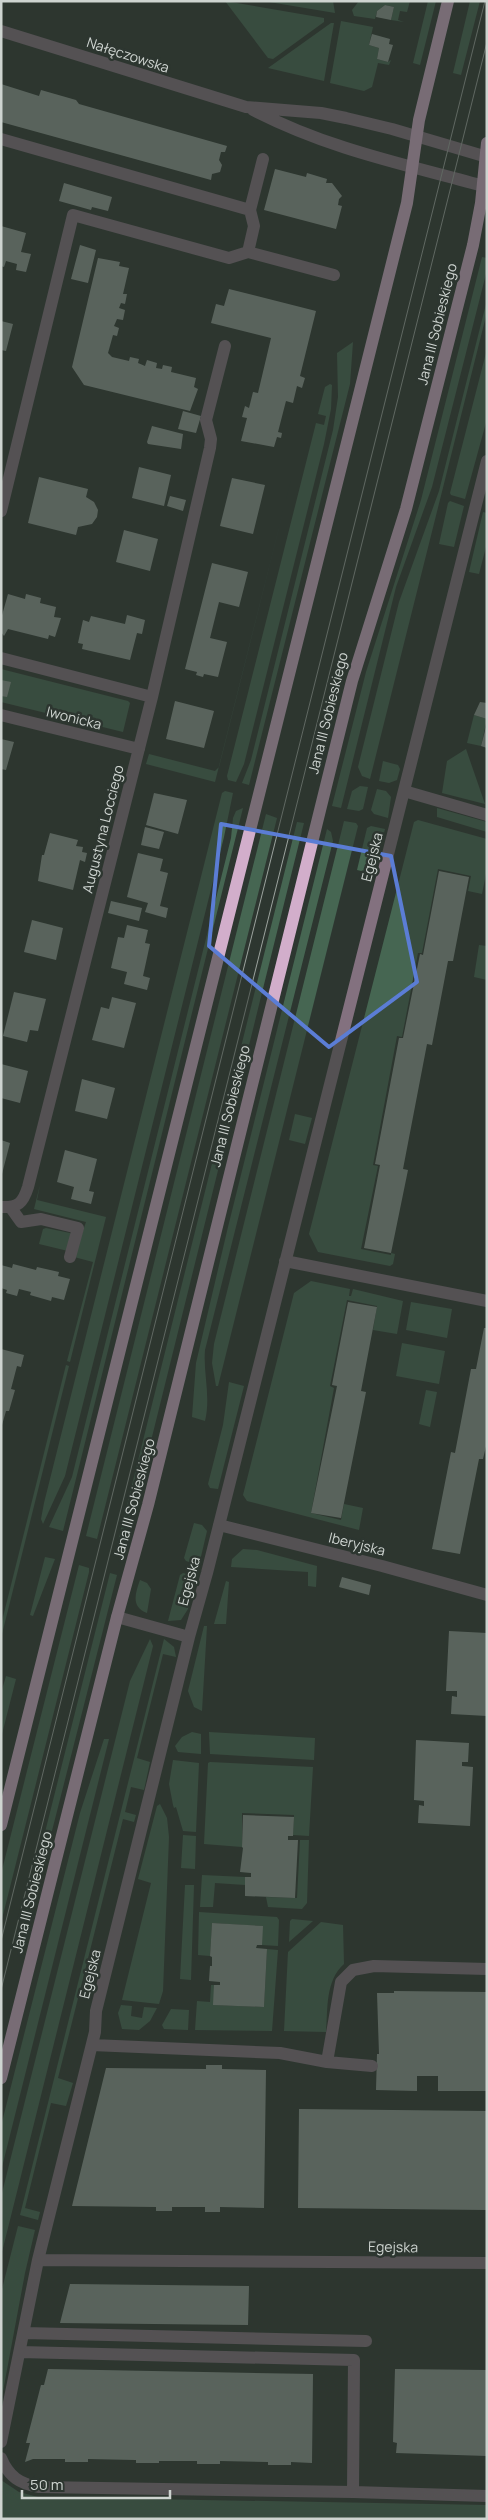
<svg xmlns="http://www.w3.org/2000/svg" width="488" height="2520" viewBox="0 0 488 2520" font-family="Manrope,sans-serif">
<rect width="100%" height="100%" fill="#2d3630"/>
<path fill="#466652" d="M225,1l99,17v4l-51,37 -5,-1z
M263,1h70l2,12z
M359,1h51l-3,11 -7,-1 -2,9 6,2 -13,-2 3,-13 -9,-2 -8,6 -2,8 -21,-3 -2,-6z
M428,1h8l-16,64 -7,-2z
M470,1h10l-19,74 -8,-2z
M341,21l32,6 -4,18 10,3 -2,11 11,3 3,-2 -2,5 -11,-2 -6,24 -8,4 -34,-8z
M331,23h3l-10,58 -56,-13z
M482,257l5,1v12l-55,217 -36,100 -55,221 -9,-2 34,-134 55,-172z
M487,300v12l-117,467 -8,-3 -4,-9 41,-165 40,-111z
M353,342l-3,42 -101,401 -7,-2 9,-23 82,-330 5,-33 -1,-44z
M487,349v70l-22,80 -14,-4 -1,-2z
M330,384l2,1 -1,24 -7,35 -80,320 -8,18 -8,-2 -1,-4 89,-353 8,2 2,-9 -8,-2 7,-27z
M293,472l-78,310 -69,-18 3,-10 66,17 4,-4z
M450,501l14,5 -10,41 -15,-3 9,-41z
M483,512l4,1v30l-8,31 -10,-2z
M1,669l127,32 2,2 -7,29 -122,-30z
M474,715l13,4 -6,27 -14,-3z
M466,749l19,55 -43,-11 5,-32z
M383,761l15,4 2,4 -3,11 -8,3 -10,-2z
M360,786l8,1 -5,22 -4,2 -12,-2 5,-18z
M377,789l9,2 5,6 -3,21 -14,-4 -3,-4z
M225,791l8,2 -9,44 -159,639 -22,48 -2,-5 3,-16 178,-710z
M243,808l-180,723 -14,-4 23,-50 159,-639 2,-20 3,-7z
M437,808l50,14v10l-50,-15z
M266,814l11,4 -180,721 -11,-3z
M418,820l69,19v30l-5,25 -14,-3 3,-15 -33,-7 -16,84h-4l-16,84 -5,-1 -24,129 5,1 -17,83 30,6v-2l4,1 -2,10 -3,2 -72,-14 -9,-18 105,-412z
M344,821l12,2 2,3 -140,560h-2l-4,-23 2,-19z
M297,822l7,1 -179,723 -8,-2 1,-3z
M371,826l14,3 -11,45 -17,-4 10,-42z
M327,829l4,3 2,9 -128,509c-2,24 6,46 0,71l-13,-4 4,-54 32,-136z
M479,945l8,1v34l-13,-3z
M295,1114l17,4 -7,26 -16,-4z
M40,1185l-3,15 69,17 -36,145 -3,-1 26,-99 -19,-5 12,-35 -52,-13z
M46,1228l24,5 2,3 -4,15 -29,-7 4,-15z
M311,1281l39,8 -1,7h2l2,-7 50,12 -6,33 -24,-4 4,-24 -30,-6 -17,86 4,2 -23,125 30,7 3,-16 19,4 -4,22 -112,-29 -4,-6 51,-202z
M411,1302l41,7 -5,29 -41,-8z
M402,1343l43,8 -6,33 -43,-8z
M66,1365l3,1 -68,272v-13z
M229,1382l15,4 -26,103 -8,-1 -2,-4 15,-59z
M426,1390l11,2 -7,35 -11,-3z
M194,1523l8,2 5,6 -8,34 -13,-4 -2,-3z
M243,1549l14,1 60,16 -1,21 -8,-1v-14l-77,-5 1,-8z
M45,1557l10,2 -22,57 -3,-1z
M79,1565l10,3v4l-88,351v-49z
M110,1573l7,2 -92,362 -6,-1z
M183,1573l13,3 -8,33 -7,11 -13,1 12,-46z
M140,1580l7,3 4,6 -4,24c-16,-6 -12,-19 -7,-33z
M226,1581l3,1 -3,42h-12z
M204,1626h3l-5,85 -8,-4 -6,-16z
M150,1639l3,7 -152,610v-59l129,-516z
M164,1639l10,8 2,10 -13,-3 -26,104 13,4 -6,28 -13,-3 -6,25 11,3 -2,7 -11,-3 -65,259 15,5 -7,23 -15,-3 -26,105 15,4 -2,8 -18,-5z
M6,1676l10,3 -15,59v-45z
M192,1732l9,2v20l-23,-2 -3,-6 7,-9z
M209,1732l106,6 -1,22 -104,-6z
M104,1739h5l-108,432v-45l79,-313z
M173,1760l26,3 -3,69 -13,-1 -7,-24 -2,1 -1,-3 -4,-21z
M210,1762l103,5 -4,69 -16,-1 1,-20 -52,-2v34l-38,-3 4,-81z
M160,1804l7,14 2,19 -6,154 -4,13 -37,-4 29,-117 -13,-4 19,-73z
M183,1835l13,1 -1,33 -14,-1z
M300,1840h9l-2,63 -5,6 -34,-2 -2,-10 31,1z
M202,1875l43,2v8l-30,-2 -2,24h-13z
M185,1885h9l-3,95 -11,-1z
M199,1912l78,5 2,3 -1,26 -16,-1v-19l-50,-3 -2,33 -12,-1z
M292,1919l21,2 -24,21 1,-21z
M321,1922l22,3 1,39c-19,17 -16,45 -18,68l-42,-1 4,-79z
M267,1949l11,1 -6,81 -77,-1 2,-29 13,1 1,-17h3v20l50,2z
M121,2005l11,1 -1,10 11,2 2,-11 13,1 -7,13 -11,9 -17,-1 -4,-16z
M171,2009l18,1 -1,20 -24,-1 -2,-4z
M18,2226l17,4 -10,43 -24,129v-109z
M1,2480l18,12 19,5 449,8v14h-486z"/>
<path fill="#8f9a93" d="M385,5l9,2 -3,13 -15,-3 1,-6z
M372,34l18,5 -1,5 4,1 -5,17 -11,-3 2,-11 -10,-3z
M1,84l38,12 2,-6 35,10 3,4 148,42 -2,6h-4l-2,8 3,5 -2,7 -8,2 -1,6 -210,-58z
M275,169l31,8 1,-4 20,6 -1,4h6l10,13 -3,3 -1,6 4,1 -6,23 -72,-19z
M64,183l48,14 -4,14 -16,-4 -1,3 -32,-9z
M1,226l25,7 -5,19 10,2 -5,18 -10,-2 1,-6 -11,-3 -2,6 -3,-1z
M80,245l16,5 -8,33 -17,-4z
M98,258l22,4 -1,4 10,2 -6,26h4l-2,10 -4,-1 -2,5 6,2 -2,10 -6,-1 -3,7 5,2 -2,8 -4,-1 -5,18 4,4 17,4 1,-4 9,2 -1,4 7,3 2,-6 10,3 -1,5 6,1 1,-4 9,2 -1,5 25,6 -2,9 4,2 -8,22 -106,-26 -12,-18z
M229,289l87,22 -16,65 5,2 -3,10 -5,-2 -4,17 -7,-2 -8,31 4,1 -1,5 -4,-1 -3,10 -33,-6 6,-23 -5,-1 3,-11 4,2 4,-16 5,1 13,-55 -60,-15 5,-19 8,2z
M1,321l12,3 -7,27 -5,-1z
M183,411l18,5 -5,17 -18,-4z
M152,426l31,8 -2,15 -33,-5 -1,-2z
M139,467l32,8 -7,31 -32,-8z
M39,477l49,12 -2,8 8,5 4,8 -1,7 -5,7 -14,3 -2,8 -48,-12z
M232,478l33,7 -12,49 -33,-8z
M170,496l16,4 -3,11 -16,-5z
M124,530l34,9 -8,32 -34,-9z
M212,563l36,9 -9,35 -20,-5 -9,36 17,4 -9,35 -14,-3 -1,3 -7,-2 1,-3 -12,-3z
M8,594l17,5 1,-5 15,4 -1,5 16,4 -2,10 7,1 -6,19 -6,-2 -1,4 -40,-10 -4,7 -3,-4v-13z
M127,615l18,5 -3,14 -5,-1 -7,27 -48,-11 1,-5 -5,-1 5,-23 6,2 2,-6 34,8z
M1,680l10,2 -4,15 -6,-1z
M175,701l39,10 -10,37 -38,-9z
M480,702l7,1v16l-13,-4z
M486,727h1v21l-6,-2z
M1,739l13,3 -8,28 -5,-1z
M154,793l33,7 -9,34 -32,-9z
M145,827l19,5 -5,17 -18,-4z
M50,833l28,7 -2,6 7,1 -1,5 5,1 -2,9 -5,-2 -7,30 -35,-9 4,-26h2z
M138,853l25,6 -3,12 8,2 -8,33 8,2 -2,10 -21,-6 3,-9 -21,-6z
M439,871l30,6 -16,84h-5l-16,84 -5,-1 -24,125 5,1 -17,83 -27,-5 16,-83 -5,-1 24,-126h4l17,-84 3,1z
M111,901l31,7 -3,13 -31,-8z
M32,920l31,8 -7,32 -32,-8z
M127,925l21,5 -3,13 5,1 -7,32 7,2 -3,12 -23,-6 3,-12 -16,-4 7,-31 6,1z
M14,992l32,7 -8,32 -8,-1 -3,12 -24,-6z
M112,997l24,6 -12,45 -32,-8 9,-33 8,2z
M1,1064l27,7 -8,32 -19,-5z
M82,1079l33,9 -8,31 -32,-8z
M1,1140l9,3 -8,31h-1z
M65,1150l32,9 -8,32 5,1 -3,12 -20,-5 3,-12 -17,-5z
M13,1264l23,6 1,-3 22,5 -1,4 12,3 -6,21 -12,-3 -1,4 -21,-6 1,-3 -12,-3 -2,7 -11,-3 1,-3 -6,-2v-23l11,3z
M348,1302l29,5 -16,84 5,1 -25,126 -30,-5 26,-127 -5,-1z
M484,1328h3v114l-4,17h-4l-19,95 -28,-5 19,-97 4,1 16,-84h5z
M1,1349l23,6 -3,12 -4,-1 -6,23 4,1 -6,21h-3l-4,14z
M342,1577l29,8 -2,10 -30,-8z
M449,1631l38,2v83l-36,-2 1,-18 5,1v-6h-11z
M416,1740l53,3 -1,19h-6v4l11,1 -3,59 -52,-3 1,-18 5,1v-5l-10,-1z
M243,1815l51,2 -1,19h-5v4h10l-3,58 -50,-2v-19h6v-4l-11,-1 3,-24 -1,-1z
M212,1923l51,3 -1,19h-5l-1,3 11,1 -3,58 -51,-2 1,-20h6v-3l-11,-1 1,-15h2v-9l-2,-1z
M394,1991l93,1v99h-49v-15h-21v15l-41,-1 1,-36h2l-2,-61h17z
M206,2065h16v4l44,1 -2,138 -44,-1v5h-15v-5h-33v4h-16v-4l-84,-1 34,-138 100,1z
M299,2109l188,2v99l-189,-2z
M70,2284l179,2 -1,39 -188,-2z
M48,2369l265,5 -1,89 -21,-1v3h-23v-3l-48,-1v3h-23v-3h-38v2h-23v-3l-48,-1v3h-23v-3h-32l-8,3 5,-19h-4l15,-58h3z
M395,2369l92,1v86l-91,-3 1,-10 -4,-1z"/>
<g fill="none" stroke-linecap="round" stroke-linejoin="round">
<path stroke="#83717f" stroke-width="12" d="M1,31l245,76 75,6 25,5 46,11 95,28
M253,110c78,40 151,54 234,77
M1,139l249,71 4,16 -6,26 86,23
M250,210l13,-51
M487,461l-280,1112 -18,64 -93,374 -1,21 -57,228 449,3
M1,511l72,-296 156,43 19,-6
M1,658l151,39
M1,715l138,34
M404,791l83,24
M1,1207c17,1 22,-4 27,-20l124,-490 58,-249 1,-9 -5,-19 19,-74
M11,1208l10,14 20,-3 37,9 -8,29
M285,1261l202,40
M219,1525l163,41 105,29
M117,1617l72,20
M92,2045l188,8 47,9 45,4
M327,2062l14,-80 12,-12 21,-4 113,3
M24,2333l342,8
M20,2352l334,8 -1,132
M1,2442l37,-182
M1,2458c8,19 19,26 38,29l314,5 134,4"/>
<path stroke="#d2aecb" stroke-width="12" d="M1,1825l406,-1622 12,-83 29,-119
M1,2078l116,-461 31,-112 204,-824 54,-172 67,-264 8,-42 6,-60"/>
<path stroke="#9da49f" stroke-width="1" d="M1,1941l484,-1940
M1,1990l486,-1948"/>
</g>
<path d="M0 0H488V2520H0ZM221,824l170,32 26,126 -88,65 -120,-101z" fill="#2d3630" fill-opacity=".55" fill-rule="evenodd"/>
<path fill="none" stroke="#5b7dd5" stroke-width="4" stroke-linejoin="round" d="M221,824l170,32 26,126 -88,65 -120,-101z"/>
<g text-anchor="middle" stroke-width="5" stroke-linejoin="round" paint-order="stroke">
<g font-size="14" fill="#ced4d0" stroke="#2d3630">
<text transform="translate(128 55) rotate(18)" y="5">Nałęczowska</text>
<text transform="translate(437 324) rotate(-76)" y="5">Jana III Sobieskiego</text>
<text transform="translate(328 713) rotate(-76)" y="5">Jana III Sobieskiego</text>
<text transform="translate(74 718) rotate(14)" y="5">Iwonicka</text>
<text transform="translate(103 829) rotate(-76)" y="5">Augustyna Locciego</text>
<text transform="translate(372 857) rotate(-76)" y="5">Egejska</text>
<text transform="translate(230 1106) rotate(-76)" y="5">Jana III Sobieskiego</text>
<text transform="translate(134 1499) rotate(-75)" y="5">Jana III Sobieskiego</text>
<text transform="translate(357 1544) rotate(14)" y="5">Iberyjska</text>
<text transform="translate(189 1581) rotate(-75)" y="5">Egejska</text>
<text transform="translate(32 1892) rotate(-76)" y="5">Jana III Sobieskiego</text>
<text transform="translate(90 1974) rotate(-76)" y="5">Egejska</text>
<text transform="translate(393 2247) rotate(1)" y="5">Egejska</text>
</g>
</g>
<rect width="488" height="2520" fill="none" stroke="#ced4d0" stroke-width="5"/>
<path d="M22 2490v8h148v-8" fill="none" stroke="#ced4d0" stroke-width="2.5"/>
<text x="30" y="2490" font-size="15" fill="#ced4d0" stroke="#2d3630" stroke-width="4" paint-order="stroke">50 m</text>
</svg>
